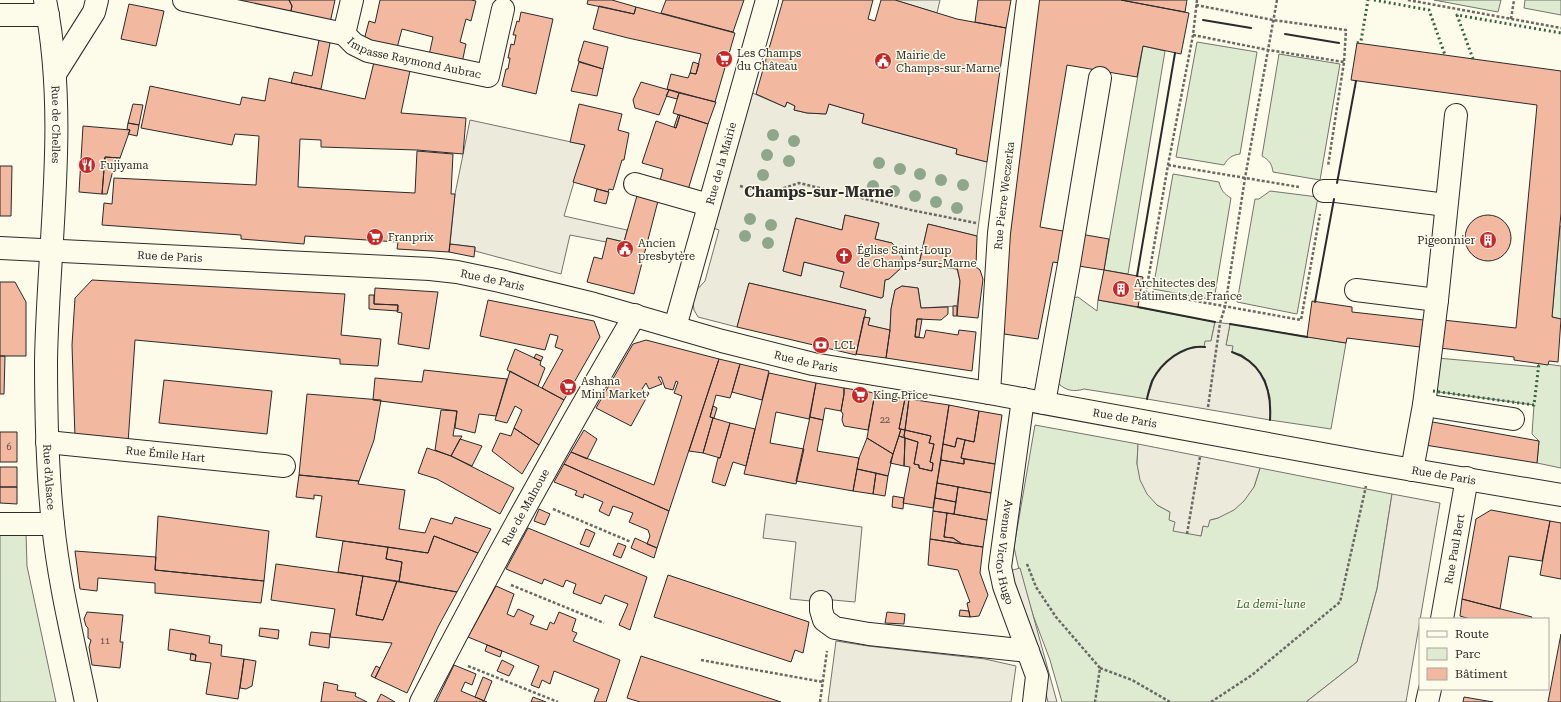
<svg xmlns="http://www.w3.org/2000/svg" width="1561" height="702" viewBox="0 0 1561 702" font-family="'Roboto Serif',serif">
<rect width="100%" height="100%" fill="#fdfbea"/>
<path fill="#deebd1" stroke="#74746e" d="M1434,0h67l-3,12z
M1525,0h36v15l-37,-7z
M1197,42l60,10 -17,102c-8,1 -12,4 -16,11l-48,-8z
M1143,46l22,5 -37,223 -24,-4z
M1279,54l61,10 -20,116 -47,-8c-1,-8 -4,-12 -11,-16z
M1173,174l46,8c2,8 5,12 12,16l-17,102 -61,-11z
M1270,191l48,6 -21,117 -60,-12 18,-103h4z
M1560,226h1v93l-9,-2z
M1078,297l19,14 1,-11 117,22 -4,19 -6,6 -24,5 -9,5 -21,26 -4,16 -63,-10c-10,3 -18,2 -26,-6l14,-85z
M1230,324l116,19 -15,86 -61,-9v-8l-5,-32 -11,-15 -12,-10 -10,-3 -6,-7z
M1437,358l101,9 1,-4 22,3v102l-24,-5 2,-22 -7,-7 2,-29 -102,-14z
M1035,425l103,19 -1,20 20,41 13,7 5,9 26,15 2,-10 7,-6 8,-2 36,-31 6,-19 132,26 -15,95 -20,73 -51,40h-244l-12,-42 -17,-45 -14,-45 -5,-23z
M0,532h26l1,34 29,136h-56z"/>
<path fill="#eceadb" stroke="#74746e" fill-rule="evenodd" d="M895,0h45l-3,13z
M750,92l35,15 2,-5 8,4 -1,4 13,3 19,1 3,-10 17,5 18,5 -2,9 95,26 -1,5 31,8 -10,74 -49,-12 -9,40 38,5 3,12 -3,25 -36,2 -3,-20 -16,-2 -7,4 -4,19 -1,21 -22,-5 2,-7 -6,-1 2,-7 -117,-27 -12,44 -39,-10 -4,-7 -1,-7 2,-11 10,-11 14,-51 -6,-2zM845,215l34,8 -4,16 17,4 8,9 3,8 -1,7 -13,12 -4,1 -2,17 -2,1 -40,-11 3,-15 -40,-10 -3,14 -18,-5 13,-53 46,12z
M470,120l115,25 -21,71 63,14 -3,12 -17,-4 -1,4 -36,-7 -9,39 -86,-23v-4l-25,-3 5,-50z
M1215,322l15,2 -4,21 7,1 -1,6 10,3 12,10 11,15 5,17v23l-123,-21 7,-21 6,-9 12,-12 17,-8 10,-2h5l1,-6h6z
M1138,444l122,24 -6,19 -10,14 -10,9 -16,8 -8,2 -2,7 -5,-1 -2,10 -28,-5 2,-9 -6,-2 1,-8 -13,-7 -10,-11 -7,-14 -3,-16z
M1392,494l48,9 -34,199h-100l51,-40 20,-73z
M766,514l96,13 -7,75 -33,-3 -1,3 -31,-3 6,-57 -33,-4z
M1020,568l37,134h-9l-11,-45 -31,-85z
M836,641l32,5 117,13 31,7 -5,36h-183z"/>
<path fill="#f2b8a0" stroke="#2b2b2b" d="M234,0h55l3,6 -2,9z
M289,0h46l-5,23 -40,-8 2,-9z
M380,0h91l5,1 -5,20 -5,-2 -6,23 6,2 -4,19 -33,-8 4,-18 -31,-8 -5,19 -33,-8 5,-19 6,2z
M588,0h24l24,7 -2,7 -47,-10z
M666,0h78l-11,32 -72,-19z
M783,0h90l-5,19 7,2 6,-21h14l62,19 49,9 -19,134 -31,-8 1,-5 -95,-26 2,-9 -18,-5 -17,-5 -3,10 -19,-1 -13,-3 1,-4 -8,-4 -2,5 -29,-13z
M978,0h33l-5,28 -31,-6z
M1037,0h84l68,13 -8,41 -38,-8 -6,31 -70,-12 -27,162 69,12 -5,31 -51,-8 -15,77 -34,-5 2,-78z
M1121,0h66l-2,12z
M129,4l35,7 -8,35 -35,-7z
M599,6l35,8 2,-7 99,26 -20,69 -48,-13 4,-15 17,4 2,-5 6,1 5,-20 -73,-16 -35,-9z
M521,12l32,7 -17,75 -34,-8 4,-17h2l2,-11h-2l3,-14 3,1 2,-10h-3l4,-14 2,1z
M320,35l11,3 -10,51 -30,-6 3,-11 18,4z
M584,41l24,6 -5,22 -25,-8z
M1357,43l204,28v142l-9,104 9,2 -3,43 -9,-1 -1,4 -34,-5v-3l-74,-9 3,-28 73,8 21,-223 -186,-25z
M375,58l36,8 -10,47 65,5 -3,36 -46,-4 -96,-3v-7l-21,-1 -2,48 117,6 2,-42 36,3 -2,40h4l-6,58 -52,-3 1,-7 -93,-6 -1,8 -63,-5v-4l-139,-10 2,-22 8,1 2,-26 142,7 3,-49 -24,-2 -3,11 -91,-17 9,-42 90,19 2,-8 23,4 4,-23 96,21z
M579,62l24,7 -6,27 -26,-5z
M693,62l6,2 -3,10 -6,-1z
M641,82l28,8 -10,25 -24,-7 -2,-8z
M669,90l10,3 -2,6 -11,-3z
M679,93l37,9 -8,22 -35,-11z
M133,104l10,1 -4,20 -11,-2z
M579,104l43,10 -4,16 11,3 -5,27h-2l-9,30 -4,-1 -1,3 -35,-10 12,-37 -15,-3z
M678,115h2l-4,13 -2,-1z
M680,115l28,9 -20,66 -28,-9 3,-12 -21,-6 14,-42 20,7z
M128,123l11,2 -2,11 -9,-2 2,-4 -3,-1z
M83,126l47,4 -10,28 -15,-1 -3,37 -23,-2z
M105,157l15,1 -8,16 -5,20h-5z
M0,166h12l-1,50h-11z
M597,189l12,3 -3,12 -12,-3z
M638,192l21,5 -25,97 -47,-12 7,-25 8,2 5,-21 17,4z
M1465 238a23 23 0 1 1 46 0a23 23 0 1 1-46 0Z
M845,215l34,8 -4,16 17,4 8,9 3,8 -1,7 -13,12 -4,1 -2,17 -2,1 -41,-11 4,-15 -40,-10 -3,14 -18,-5 13,-53 46,12z
M928,224l49,12 -1,31h-19v2l-38,-5z
M450,244l25,3 -1,10 -25,-5z
M957,267h19l4,3 3,9 -5,39 -21,-2 3,-35z
M1104,270l39,7 -5,30 -40,-7z
M92,280l253,14 -4,41 40,4 -3,27 -38,-2v-5l-205,-19 -7,103 -53,-5 -3,-93 3,-47z
M0,282h15l11,20v54h-26z
M749,283l117,27 -10,45 -119,-28z
M902,286l16,2 3,20 27,-1v7l-7,6 -24,-1 -2,18 9,1 2,-8 32,5 1,-5 17,2 -4,39 -86,-13 4,-28 1,-21 4,-19z
M375,288l63,4 -9,57 -31,-5 4,-31 -5,-1 1,-7 -24,-1z
M369,295h5v9l24,1v6l-29,-2z
M488,300l106,21 6,16 -36,63 -22,-12 21,-38 -8,-3 3,-11 -8,-2 -5,16 -65,-14z
M1312,301l40,6v5l72,8 -4,27 -73,-9 -1,5 -39,-6z
M953,306h4v10h-4z
M864,317l6,1 -2,7 22,5 -4,28 -30,-4z
M917,319h5l-3,18h-4z
M646,340l73,19 -50,152 -105,-47 7,-12 83,33 28,-89 -8,-3 4,-11 -2,-1 -3,9 -8,-2 -4,-11h-3l4,7 -13,5 -3,-6 -4,6 7,4 -18,33 -35,-18 37,-64z
M515,349l26,12 -1,4 5,3 -7,18 -31,-16z
M536,354l7,3 -2,4 -7,-3z
M0,356h5l-1,38h-4z
M719,359l21,5 -8,28 -2,6 -14,-3 -6,22 3,1 -10,35 -14,-2z
M740,364l29,7 -7,29 -30,-8z
M424,370l83,9 -11,37 -17,-2 -4,19 -20,-5 2,-17 -84,-11 2,-22 47,4z
M510,371l54,29 -25,45 -25,-17 8,-18 -7,-4 -8,17 -12,-3z
M769,373l47,10 -7,36 -33,-7 -6,31 34,6 -8,35 -52,-10z
M164,380l108,11 -5,43 -108,-11z
M816,383l28,5v6l-3,17 -16,-3 -2,12 -13,-3z
M844,388l31,5 -7,37 -24,-4 -2,-6 1,-6 -2,-3 3,-17z
M875,393l30,6 -6,30h2l-8,25 -26,-16z
M307,394l74,6 -7,40 -15,41 -60,-6z
M905,398l4,1 -4,31 -6,-1z
M909,399l40,6 -16,103 -30,-5 7,-36 -6,-1 1,-28 13,4 -4,22 5,1v3l13,3 1,-8 -3,-1 4,-18 -5,-1 2,-7 -26,-6z
M949,405l30,6 -5,31 -17,-4 -2,9 -12,-3z
M713,406l4,2 -3,10 -4,-1z
M441,410l16,1 -4,25h9l-11,20 -16,-6z
M979,411l23,4 -7,49 -34,-6 4,-18 9,2z
M810,417l13,3 -6,31 42,7 -6,33 -57,-10z
M713,418l17,5 -10,35 -17,-5z
M1427,421l112,20 -2,22 -112,-18z
M730,423l25,6 -9,37 -13,-4 -8,24 -13,-4 6,-24h2z
M514,428l25,17 -17,29 -30,-23 8,-18 11,3z
M901,429l4,1 -1,6 1,2 -6,-2z
M584,430l13,9 -10,20 -16,-7z
M905,430l26,6 -2,7 5,1 -4,18 3,1 -1,8 -13,-3v-3l-5,-1 4,-22 -13,-4 -1,-2z
M0,432h17v30h-17z
M899,436l6,2 -1,28 -14,-3z
M867,438l26,16 -5,22 -31,-7 2,-11z
M957,438l8,2 -4,18 3,1v5l-23,-4 2,-16 12,3z
M460,439l22,7 -10,20 -21,-10z
M427,448l24,8 63,32 -14,26 -63,-35 -19,-6z
M964,459l31,5 -4,29 -54,-10 4,-23 23,4z
M564,464l105,47 -12,37 -10,-4 3,-8 -2,-6 -19,-8 4,-9 -20,-7 -4,10 -10,-5 4,-9 -19,-8 -1,4 -8,-3 2,-4 -23,-9z
M0,467h17v20h-17z
M857,469l19,4 -3,21 -20,-3z
M876,473l12,3 -3,20 -12,-2z
M299,475l60,6 -1,3 47,6 -6,39 26,4 6,-15 21,6 3,-7 36,12 -13,24 -44,-17 -6,17 -112,-16 6,-41 -8,-1v4l-18,-2z
M937,483l21,4 -2,15 -21,-4z
M0,487h17v17l-17,-1z
M958,487l33,6 -4,27 -33,-6z
M893,496l11,2 -1,11 -11,-2z
M935,498l21,4 -2,12 -21,-3z
M539,509l11,5 -5,11 -11,-4z
M1491,510l59,11 -8,40 -33,-5 -9,53 -38,-10 14,-80z
M933,511l14,2 -3,24 9,1 9,6 -32,-5z
M947,513l40,7 -4,27 -21,-3 -9,-6 -9,-1z
M158,516l111,15 -5,50 -109,-11z
M1550,521l11,2v56l-21,-4z
M528,528l119,49 -17,53 -11,-5 9,-21 -23,-9 -4,9 -28,-11 3,-9 -10,-4 -3,7 -19,-8 -2,5 -36,-15z
M586,529l9,4 -6,14 -9,-3z
M434,536l44,17 -21,39 -58,-10 3,-20 -16,-3 2,-12 40,6z
M635,538l22,10 -3,10 -23,-10z
M930,539l53,8 -3,26 8,22 -9,21 -9,1 -3,-14 3,-1 -12,-32 -30,-5z
M343,541l45,6 -2,12 16,3 -3,20 -61,-10z
M618,543l8,3 -5,12 -8,-3z
M75,551l81,6 -1,13 109,11 -3,22 -106,-10v-10l-57,-5 -1,13 -17,-2z
M276,564l87,12 -7,39 27,5 14,-39 60,11 -19,35 -31,66 -32,-15 17,-35 -62,-6 5,-28 -64,-9z
M668,575l141,47 -6,31 -8,-3 -4,12 -137,-45z
M363,576l34,5 -14,39 -27,-5z
M496,586l18,8 -7,20 7,3 4,-8 16,7 -4,8 17,6 3,-8 4,2 5,-12 17,7 -4,12 5,2 -4,8 47,19 -14,42h-12l5,-13 -45,-18 -4,13 -8,-4 -3,8 -8,-3 8,-19 -71,-29z
M1462,599l70,18 -1,2h-61l-10,-3z
M960,610l9,1 1,6 -11,-1z
M87,612l36,3 -3,27h3l-3,26 -28,-3 -3,-18 2,-7 -3,-2v-10l-2,-2 -2,-7z
M887,612l18,2 -1,10 -19,-1z
M260,628l19,2 -1,9 -19,-3z
M170,629l40,7 -1,7 13,2 -1,11 23,3 -6,40 -32,-5 5,-31 -16,-2 1,-6 -28,-5z
M311,632l19,2 -1,14 -20,-3z
M1561,634v68h-13z
M487,645l15,6 -2,6 -15,-6z
M191,653l5,2 -1,6 -5,-1z
M641,656l140,46h-141l-13,-4z
M244,659l12,2 -4,25 -6,3 -6,-1z
M502,660l12,6 -5,10 -12,-5z
M454,665l22,9 -4,11 -7,-3 -4,9 26,11h-51z
M376,666l4,2 -5,10 -4,-2z
M483,677l9,4 -8,20 -9,-4z
M324,682l14,3 -1,5 19,3 -1,3 12,6h-46z
M381,694l14,8h-18z
M533,697l13,5h-15z
M1464,697l29,5h-30z"/>
<g fill="none" stroke-linecap="round" stroke-linejoin="round">
<g stroke="#2b2b2b" stroke-width="24">
<g id="minor">
<path id="s1" d="M184,0l160,34 10,10 14,7 120,25 15,-67"/>
<path d="M0,15h48"/>
<path d="M344,34l8,-34"/>
<path d="M55,74l39,-62 3,-12"/>
<path d="M635,184l74,21"/>
<path d="M1324,191h12l110,14"/>
<path d="M1356,290l81,10"/>
<path id="s2" d="M675,327l92,-327"/>
<path id="s3" d="M989,393l10,-160 29,-233"/>
<path id="s4" d="M1023,399l-23,168 4,19 33,90 -3,26"/>
<path d="M1044,403l25,-139 31,-186"/>
<path d="M1424,405l89,14"/>
<path id="s5" d="M47,442l237,24"/>
<path d="M1412,470l12,-65 13,-105 19,-185"/>
<path d="M0,524h53"/>
<path d="M821,602v8l3,10 11,8 34,6 159,17"/>
<path id="s6" d="M1442,619l25,-141"/>
<path id="s7" d="M421,702c68,-131 139,-260 214,-387"/>
<path d="M1427,702l3,-13"/>
</g>
</g>
<g stroke="#2b2b2b" stroke-width="24">
<g id="major">
<path id="s8" d="M45,0c24,118 3,242 1,361 0,54 1,109 7,163 6,60 21,119 33,178"/>
<path id="s9" d="M0,248l430,21 27,3 43,9 94,23 128,37 91,23 176,29 383,70 189,32"/>
</g>
</g>
<path stroke="#6a6964" stroke-width="2.5" stroke-dasharray="3 2" stroke-linecap="butt" d="M1197,0l-4,35 -25,130 -22,127 155,28 19,-106
M1408,0l153,28
M1196,5l77,15 73,10 -2,32 -16,104
M1511,19l3,-19
M1193,35l75,15 76,12
M1168,165l131,22
M740,186l29,7 30,-10 112,27 65,13
M1208,407l12,-84 5,-16 20,-129 32,-178
M553,509l78,33
M1187,534l13,-77
M1027,564l9,23 20,30 44,51 -5,34
M511,585l93,38
M701,660l122,22
M468,666l90,36
M1100,668l32,12 38,22
M820,702l7,-51
M1211,702l41,-27 88,-73 26,-116"/>
<use href="#minor" stroke="#fdfbea" stroke-width="22"/>
<use href="#major" stroke="#fdfbea" stroke-width="22"/>
<path stroke="#34623c" stroke-width="3" stroke-dasharray="2 3" stroke-linecap="butt" d="M1374,0l55,10 16,45
M1357,43l4,-2 7,-41
M1473,59l-16,-44 104,18
M1433,391l101,14 5,-42"/>
<path stroke="#2b2b2b" stroke-width="2" d="M1203,20l48,8
M1285,34l54,9
M1337,183l19,-102
M1137,276l38,-223
M1315,302l19,-103
M1138,307l77,15
M1230,324l77,13
M1232,352c31,11 40,37 38,68
M1147,399c1,-6 3,-12 5,-18 9,-18 31,-37 53,-34"/>
</g>
<g fill="#8ea78a">
<circle cx="773" cy="135" r="6"/>
<circle cx="794" cy="141" r="6"/>
<circle cx="767" cy="155" r="6"/>
<circle cx="789" cy="161" r="6"/>
<circle cx="879" cy="163" r="6"/>
<circle cx="900" cy="169" r="6"/>
<circle cx="920" cy="174" r="6"/>
<circle cx="763" cy="175" r="6"/>
<circle cx="941" cy="180" r="6"/>
<circle cx="963" cy="185" r="6"/>
<circle cx="873" cy="186" r="6"/>
<circle cx="894" cy="191" r="6"/>
<circle cx="915" cy="196" r="6"/>
<circle cx="936" cy="202" r="6"/>
<circle cx="957" cy="208" r="6"/>
<circle cx="750" cy="219" r="6"/>
<circle cx="771" cy="225" r="6"/>
<circle cx="745" cy="236" r="6"/>
<circle cx="768" cy="243" r="6"/>
</g>
<defs>
<g id="supermarket-disc" transform="scale(0.9)"><circle r="9.5" fill="#c62828" stroke="#fdfbea"/><path d="M-6-5.5h2.5l.6 2H6L4.5 2H-2.5L-4.4-4H-6ZM-1.5 3.2a1.3 1.3 0 1 0 .1 0ZM3 3.2a1.3 1.3 0 1 0 .1 0Z" fill="#fff"/></g>
<g id="civic-disc" transform="scale(0.9)"><circle r="9.5" fill="#c62828" stroke="#fdfbea"/><path d="M-.6-6.5H3V-4.5H.6V-3L4-1V1h2V6H-6V1h2V-1L-.6-3ZM-1.2 2.5V6h2.4V2.5Z" fill="#fff"/></g>
<g id="restaurant-disc" transform="scale(0.9)"><circle r="9.5" fill="#c62828" stroke="#fdfbea"/><path d="M-5-6h1v4h1v-4h1v4h1v-4h1v5L-1.5 .5V6h-2V.5L-5-1ZM5-6V6H3V1.5H1.5Q1.5-4 5-6Z" fill="#fff"/></g>
<g id="building-disc" transform="scale(0.9)"><circle r="9.5" fill="#c62828" stroke="#fdfbea"/><path d="M-4-6H4V6H1V3H-1V6H-4ZM-2.5-4.3h1.7v1.8h-1.7ZM.8-4.3h1.7v1.8H.8ZM-2.5-1h1.7V.8h-1.7ZM.8-1h1.7V.8H.8Z" fill="#fff"/></g>
<g id="church-disc" transform="scale(0.9)"><circle r="9.5" fill="#c62828" stroke="#fdfbea"/><path d="M-1.2-6h2.4v3.5h3.3v2.4h-3.3V6h-2.4V-.1h-3.3v-2.4h3.3Z" fill="#fff"/></g>
<g id="bank-disc" transform="scale(0.9)"><circle r="9.5" fill="#c62828" stroke="#fdfbea"/><path d="M-6-4H6V4H-6ZM0-2.3a2.3 2.3 0 1 0 0 4.6a2.3 2.3 0 1 0 0-4.6Z" fill="#fff"/></g>
</defs>
<g fill-rule="evenodd">
<use href="#supermarket-disc" x="724" y="59"/>
<use href="#civic-disc" x="883" y="61"/>
<use href="#restaurant-disc" x="87" y="165"/>
<use href="#supermarket-disc" x="375" y="237"/>
<use href="#building-disc" x="1488" y="240"/>
<use href="#civic-disc" x="625" y="249"/>
<use href="#church-disc" x="844" y="256"/>
<use href="#building-disc" x="1121" y="289"/>
<use href="#bank-disc" x="821" y="345"/>
<use href="#supermarket-disc" x="568" y="387"/>
<use href="#supermarket-disc" x="860" y="395"/>
</g>
<g text-anchor="middle" stroke-width="3" stroke-linejoin="round" paint-order="stroke">
<g font-size="9" fill="#5d4e48">
<text x="885" y="423">22</text>
<text x="9" y="450">6</text>
<text x="105" y="644">11</text>
</g>
<g font-size="11" fill="#2b2b2b" stroke="#fdfbea" text-anchor="start">
<text x="737" y="57">Les Champs<tspan x="737" dy="13">du Château</tspan></text>
<text x="896" y="59">Mairie de<tspan x="896" dy="13">Champs-sur-Marne</tspan></text>
<text x="100" y="169">Fujiyama</text>
<text x="388" y="241">Franprix</text>
<text x="1475" y="244" text-anchor="end">Pigeonnier</text>
<text x="638" y="247">Ancien<tspan x="638" dy="13">presbytère</tspan></text>
<text x="857" y="254">Église Saint-Loup<tspan x="857" dy="13">de Champs-sur-Marne</tspan></text>
<text x="1134" y="287">Architectes des<tspan x="1134" dy="13">Bâtiments de France</tspan></text>
<text x="834" y="349">LCL</text>
<text x="581" y="385">Ashana<tspan x="581" dy="13">Mini Market</tspan></text>
<text x="873" y="399">King Price</text>
</g>
<g font-size="11" fill="#2b2b2b" stroke="#fdfbea">
<text dy="4" stroke="none"><textPath href="#s1" startOffset="240">Impasse Raymond Aubrac</textPath></text>
<text dy="4" stroke="none"><textPath href="#s8" startOffset="125">Rue de Chelles</textPath></text>
<text dy="4" stroke="none"><textPath href="#s2" startOffset="170">Rue de la Mairie</textPath></text>
<text dy="4" stroke="none"><textPath href="#s3" startOffset="198">Rue Pierre Weczerka</textPath></text>
<text dy="4" stroke="none"><textPath href="#s9" startOffset="170">Rue de Paris</textPath></text>
<text dy="4" stroke="none"><textPath href="#s9" startOffset="494">Rue de Paris</textPath></text>
<text dy="4" stroke="none"><textPath href="#s9" startOffset="818">Rue de Paris</textPath></text>
<text dy="4" stroke="none"><textPath href="#s9" startOffset="1142">Rue de Paris</textPath></text>
<text dy="4" stroke="none"><textPath href="#s5" startOffset="119">Rue Émile Hart</textPath></text>
<text dy="4" stroke="none"><textPath href="#s9" startOffset="1466">Rue de Paris</textPath></text>
<text dy="4" stroke="none"><textPath href="#s8" startOffset="478">Rue d'Alsace</textPath></text>
<text dy="4" stroke="none"><textPath href="#s7" startOffset="221">Rue de Malnoue</textPath></text>
<text dy="4" stroke="none"><textPath href="#s6" startOffset="71">Rue Paul Bert</textPath></text>
<text dy="4" stroke="none"><textPath href="#s4" startOffset="155">Avenue Victor Hugo</textPath></text>
</g>
<g font-size="11" font-style="italic" fill="#34623c" stroke="#fdfbea">
<text x="1271" y="608">La demi-lune</text>
</g>
<g font-size="15" font-weight="bold" fill="#2b2b2b" stroke="#fdfbea">
<text x="819" y="197">Champs-sur-Marne</text>
</g>
</g>
<rect x="1419" y="618" width="130" height="72" fill="#fdfbea" stroke="#a9a89e"/>
<rect x="1427" y="631" width="20" height="6" fill="#fdfbea" stroke="#a9a89e"/>
<text x="1455" y="638" font-size="12" fill="#2b2b2b">Route</text>
<rect x="1427" y="648" width="20" height="12" fill="#deebd1" stroke="#a9a89e"/>
<text x="1455" y="658" font-size="12" fill="#2b2b2b">Parc</text>
<rect x="1427" y="668" width="20" height="12" fill="#f2b8a0" stroke="#a9a89e"/>
<text x="1455" y="678" font-size="12" fill="#2b2b2b">Bâtiment</text>
</svg>
